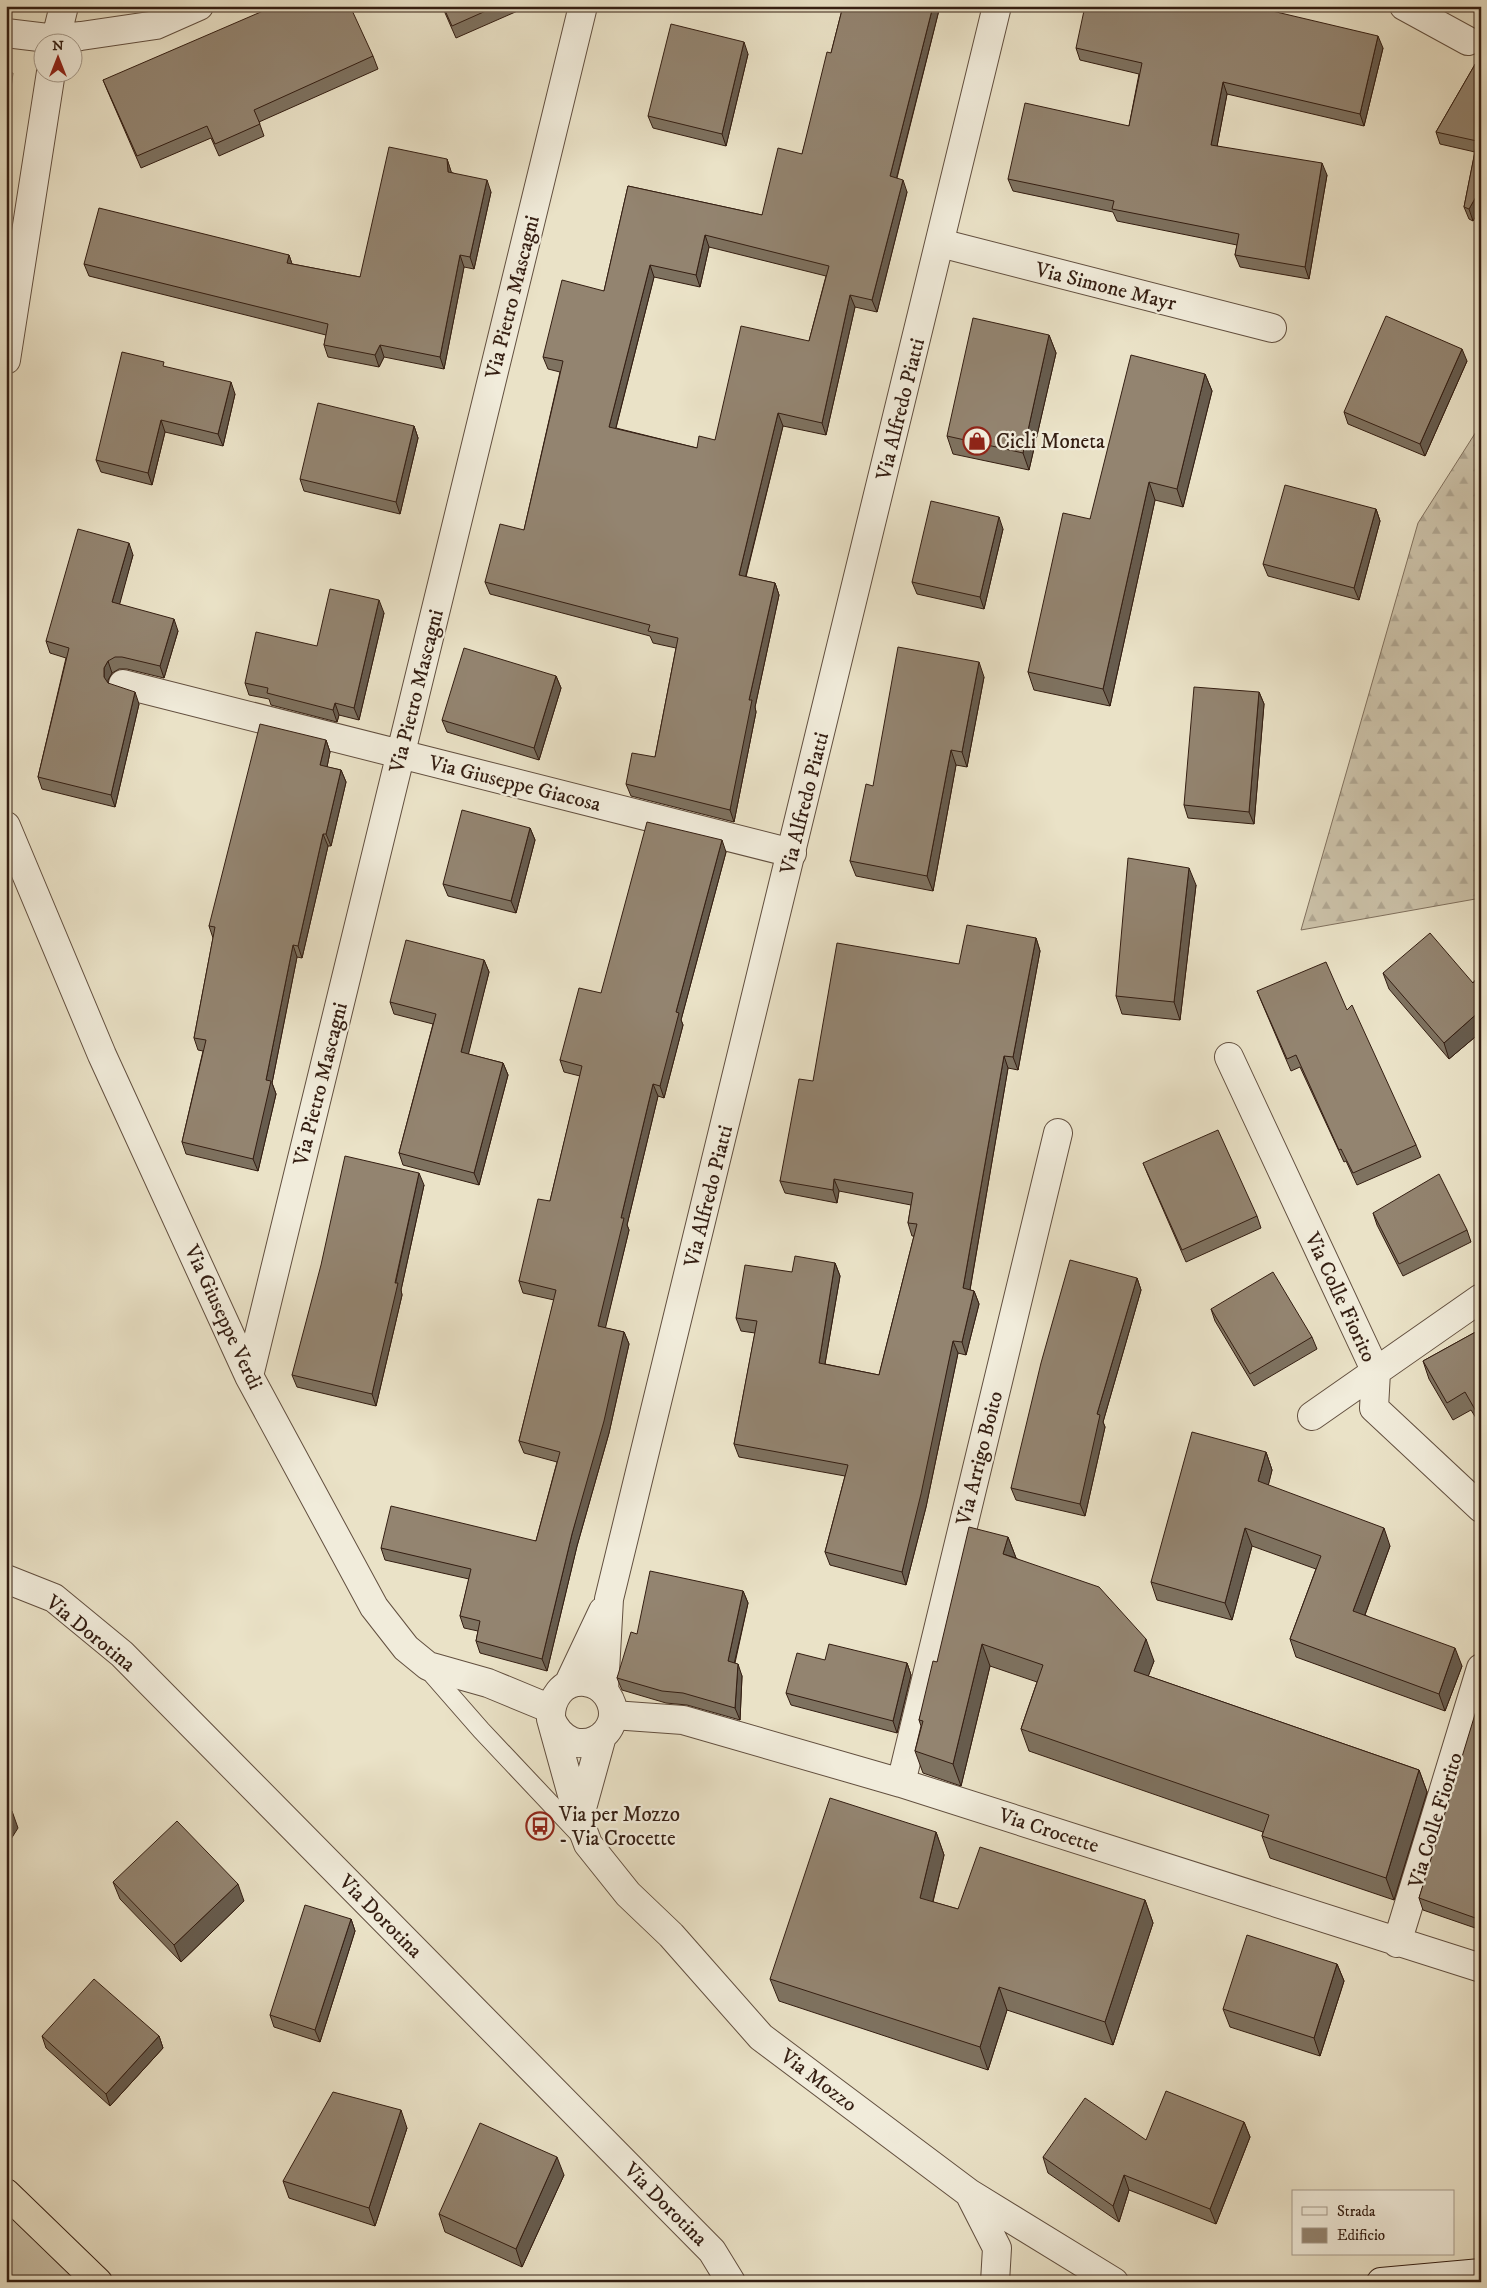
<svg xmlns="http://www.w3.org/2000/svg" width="1487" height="2288" viewBox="0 0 1487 2288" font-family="'IM FELL DW Pica',serif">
<defs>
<pattern id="forest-firs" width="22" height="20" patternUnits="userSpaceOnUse" patternTransform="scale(1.25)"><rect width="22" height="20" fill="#cbc1a8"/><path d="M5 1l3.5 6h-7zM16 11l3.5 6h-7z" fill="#afa590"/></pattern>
<pattern id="park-dots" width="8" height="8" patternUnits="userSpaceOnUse" patternTransform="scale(1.25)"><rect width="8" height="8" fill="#cbc1a8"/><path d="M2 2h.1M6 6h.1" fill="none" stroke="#afa590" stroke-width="1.8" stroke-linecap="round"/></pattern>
</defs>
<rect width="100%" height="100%" fill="#eae2c7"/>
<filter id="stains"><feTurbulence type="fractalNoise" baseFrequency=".004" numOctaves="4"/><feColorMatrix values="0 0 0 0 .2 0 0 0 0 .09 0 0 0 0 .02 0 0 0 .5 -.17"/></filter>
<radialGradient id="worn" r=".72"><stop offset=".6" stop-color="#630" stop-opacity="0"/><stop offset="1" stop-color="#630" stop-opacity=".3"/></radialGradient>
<path fill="#cbc1a8" stroke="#80705d" d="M6,2211l75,71h-75z"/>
<path fill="url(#forest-firs)" stroke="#80705d" d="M1481,424v474l-180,32 117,-407z"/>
<path fill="url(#park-dots)" stroke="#80705d" d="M6,72l7,1 -7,55z"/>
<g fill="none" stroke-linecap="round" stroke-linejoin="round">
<g stroke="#624f3f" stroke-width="20">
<path id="service" d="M425,1666l56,64 99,105"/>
</g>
<g stroke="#624f3f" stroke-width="30">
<path id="minor" d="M1404,6l64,35
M6,33l50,6 25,-3 75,-11 43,-19
M55,42l9,-36
M940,243l332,85
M6,360l45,-288
M123,684l669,169
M6,826l96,229 147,321 125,231 32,41 22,18 60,17 63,26
M1229,1057l147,315 -2,36 107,100
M249,1376l334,-1370
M1312,1416l169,-118
M6,1579l48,19 68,56 590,597 19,31
M613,1715l70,5 218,63 580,185
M901,1783l157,-650
M1397,1943l84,-275"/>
</g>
<g stroke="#624f3f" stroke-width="30">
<path id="tertiary" d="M568,1685l35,-74
M604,1690l5,-91 388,-1593
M551,1719c21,49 81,14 56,-24 -5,-7 -13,-12 -22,-13 -23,-2 -35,17 -34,37l28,101 9,24 40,50 43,41 90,102 208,156 145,89
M579,1819l23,-83
M969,2193l28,55 -2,34"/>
</g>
<g stroke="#341e12" stroke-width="30">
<path id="secondary" d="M1381,2282l100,-9"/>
</g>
<g stroke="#341e12" stroke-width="30">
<path id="trunk" d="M6,2193l92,89"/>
</g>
<use href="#service" stroke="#f1ecdb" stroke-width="18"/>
<use href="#minor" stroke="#f1ecdb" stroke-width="28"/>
<use href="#tertiary" stroke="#f1ecdb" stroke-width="28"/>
<use href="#secondary" stroke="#f1ecdb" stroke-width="28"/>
<use href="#trunk" stroke="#eae2c7" stroke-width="28"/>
</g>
<path fill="#7e7260" stroke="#341e12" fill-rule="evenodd" d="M442,6h87l-73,32z
M843,6h97l-43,172 10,14 -30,120 -22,-5 -29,128 -43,-9 -37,151 29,6 4,12 -24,112 1,5 -22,110 -103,-26 -5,-12 29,-27 21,-109 -23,-5 -3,-7 -160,-42 -5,-12 39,-52 36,-158 -12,-3 -5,-12 61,-66 24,-105 134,29 40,-61 29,-101zM709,247l117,29 -17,65 -94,99 -18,8 -81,-20 38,-151 46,10z
M1076,48h307l-19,78 -137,-32 -10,52 110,29 -18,104 -69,-12 -5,-12 2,-10 -120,-24 -4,-9 -100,-21 -5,-12 121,-53 10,-52 -59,-14z
M748,54l-22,92 -73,-18 -5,-12z
M1481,54l-8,167 -4,-2 -5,-12 11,-55 -35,-8 -4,-12z
M373,56l5,13 -119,53 5,14 -45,20 -8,-18 -70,30 -33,-76 -5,-12z
M447,159l4,13 40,20 -17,77 -10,-2 -20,102 -60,-12 -5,10 -51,-10 -4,-12 2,-10 -237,-59 -5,-12 205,-9 3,9 68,13z
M1049,335l7,18 -27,117 -76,-16 -6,-18z
M1467,361l-42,95 -77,-32 -4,-12z
M165,367l70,27 -12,52 -58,-14 -13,53 -51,-13 -5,-12z
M1205,374l7,17 -29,116 -28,-7 -45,206 -76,-16 -6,-18 62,-153z
M414,426l4,12 -18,76 -96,-23 -4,-12z
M1376,509l4,12 -21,79 -91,-24 -5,-12z
M1003,529l-19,80 -67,-15 -5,-12z
M133,555l-14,49 59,27 -14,47 -37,-9h-8l-7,4 -4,7v3l31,21 -24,103 -73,-18 -4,-12 28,-119 -16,-5 -4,-12z
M384,613l-25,107 -20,-5 -2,7 -66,-17 -2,-6 -20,-4 -4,-12z
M556,676l5,12 -22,72 -92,-28 -5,-12z
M984,677l-17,90 -11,-2 -23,126 -77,-15 -6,-15 23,-75z
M1259,692l5,12 -10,120 -66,-6 -4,-13z
M326,740l4,12 -3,15 14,3 5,12 -15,64h-3l-26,112 -5,-1 -25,126 4,11 -18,77 -72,-17 -4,-12 21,-91 -5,-1 -4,-12 19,-100 -4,-12z
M530,828l5,12 -19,73 -68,-17 -5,-12z
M726,852l-45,168 2,5 -19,73 -6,-2 -31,129 2,5 -24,98 19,4 5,12 -20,89 -32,113 -30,125 -67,-18 -4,-12 2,-10 -14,-3 -4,-12 9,-37 -84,-19 -4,-12 155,-7 21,-79 -33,-9 -5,-12 35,-141 -31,-7 -4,-12 31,-80 30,-125 -16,-4 -4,-12 41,-67z
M1196,885l-16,135 -58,-6 -6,-18z
M1036,938l4,13 -22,119 -10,-2 -38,222 4,1 5,13 -13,51 -8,-2 -32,154 -20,78 -76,-20 -5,-13 20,-76 -106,-19 -5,-13 21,-111 -14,-2 -5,-13 56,-46 43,-9 5,13 -15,88 54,11 35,-139h-2l-4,-13 3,-18 -72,-14 -2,12 -52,-10 -5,-12 33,-100 146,-117z
M484,960l5,12 -21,82 35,9 5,12 -29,110 -76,-20 -4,-12 34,-129 -39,-10 -4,-12z
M1383,973l90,10 8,-10v59l-32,27 -60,-70z
M1257,991l90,19 69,135 5,12 -64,28 -11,-24 -2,1 -44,-95 -9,4 -29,-68z
M1143,1163l114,53 4,12 -75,34 -38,-87z
M424,1185l-23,105 1,5 -26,111 -79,-19 -5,-12z
M1373,1213l94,17 4,12 -68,34 -26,-51z
M1137,1278l4,12 -38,132 2,5 -20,89 -69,-16 -5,-12z
M1211,1309l101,28 5,12 -63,37 -39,-65z
M1481,1329v97l-10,-16 -18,10 -24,-41 -6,-18z
M1266,1452l6,18 -4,15 122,61 -25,69 97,51 -17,45 -149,-54 -6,-18 26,-70 -64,-23 -20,74 -75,-20 -6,-18z
M1008,1537l8,21 138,103 -6,15 271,94 8,22 -33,108 -124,-42 -8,-22 1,-4 -234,-81 -8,-22 16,-47 -47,-16 -29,120 -38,-13 -8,-22 6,-25 -2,-6 18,-58z
M743,1591l5,12 -13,60 7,13 -2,44 -53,-15 -21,-2 -44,-13 -5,-12 20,-44z
M825,1660l82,3 4,12 -14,58 -106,-28 -5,-12z
M1481,1712v218l-58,-20 -4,-12z
M936,1832l8,23 -11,47 25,7 187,-9 8,23 -40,122 -106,-35 -19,60 -209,-69 -9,-22z
M113,1882l131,19 -63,61 -61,-63z
M351,1919l4,12 -35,111 -46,-15 -4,-12z
M1337,1964l7,17 -24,75 -90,-29 -7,-18z
M42,2036h117l4,12 -53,58 -64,-58z
M1244,2122l6,15 -34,87 -87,-34 -10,32 -71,-49 -5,-16 103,-17z
M407,2128l-32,98 -86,-28 -6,-17z
M564,2175l-42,92 -77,-35 -6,-18z"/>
<path fill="#675c4e" stroke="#341e12" d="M933,6h7l-46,182 -4,-12z
M1378,36l5,12 -19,78 -4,-12z
M744,42l4,12 -22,92 -4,-12z
M1223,82l4,12 -12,63 -4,-12z
M447,159l4,12 2,13 -5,-12z
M1322,163l5,12 -18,104 -4,-12z
M487,180l4,12 -17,77 -4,-12z
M903,180l4,12 -30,120 -5,-12z
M1481,188v20l-8,13 -4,-12z
M705,235l4,12 -9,40 -4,-12z
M289,255l4,12 -6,-4z
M460,255l4,12 -20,102 -4,-12z
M650,265l4,12 -41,162 -4,-12z
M850,295l5,12 -29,128 -4,-12z
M1049,335l7,18 -27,117 -6,-17z
M380,345l4,12 -5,10 -4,-12z
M1462,349l5,12 -42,95 -5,-12z
M1205,374l7,17 -29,116 -6,-18z
M231,382l4,12 -12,52 -5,-12z
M778,413l5,13 -40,161 -4,-12z
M161,420l4,12 -13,53 -4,-12z
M414,426l4,12 -18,76 -4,-12z
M1149,482l6,18 -45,206 -7,-17z
M1376,509l4,12 -21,79 -5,-12z
M999,517l4,12 -19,80 -4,-12z
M129,543l4,12 -16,59 -5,-12z
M775,583l4,12 -24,112 1,5 -22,110 -4,-12 19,-110z
M379,600l5,13 -25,107 -5,-12z
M174,619l4,12 -14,47 -4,-12z
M108,661l4,12 -4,7v9l-4,-12v-9z
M979,662l5,15 -17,90 -5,-15z
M556,676l5,12 -22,72 -5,-12z
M135,692l4,12 -24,103 -4,-12z
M1259,692l5,12 -10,120 -5,-12z
M335,703l4,12 -2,7 -4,-12z
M326,740l4,12 -5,25 -5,-12z
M951,750l5,15 -23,126 -6,-15z
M341,770l5,12 -15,64 -5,-12z
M530,828l5,12 -19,73 -5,-12z
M323,834l5,12 -26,112 -4,-12z
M722,840l4,12 -45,168 2,5 -19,73 -4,-12 16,-74z
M1189,868l7,17 -16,135 -6,-18z
M1036,938l4,13 -22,119 -5,-13z
M293,945l4,12 -25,126 4,11 -18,77 -5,-12 13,-79z
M484,960l5,12 -23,92 -5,-12z
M1481,1010v22l-32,27 -5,-16z
M1004,1056l4,12 -40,233 -5,-13z
M503,1063l5,12 -29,110 -5,-12z
M653,1084l5,12 -31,129 2,5 -26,108 -5,-12 23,-108z
M419,1173l5,12 -23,105 1,5 -26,111 -4,-12z
M834,1179l5,12 -2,12 -4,-13z
M835,1263l5,13 -17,99 -4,-12z
M1137,1278l4,12 -38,132 2,5 -20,89 -5,-12 17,-90z
M974,1291l5,13 -13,51 -4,-13z
M624,1332l5,12 -20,89 -32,113 -30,125 -5,-12 30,-125z
M953,1341l5,12 -32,154 -20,78 -4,-13z
M1266,1452l6,18 -7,29 -7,-18z
M1245,1528l7,18 -20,74 -7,-17z
M1384,1528l6,18 -30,82 -7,-17z
M1008,1537l8,21 -13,-4z
M743,1591l5,12 -16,70 -4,-12z
M1146,1639l8,22 -12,32 -8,-22z
M982,1644l8,22 -29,120 -8,-22z
M1455,1648l7,18 -17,45 -6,-17z
M907,1663l4,12 -14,58 -4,-12z
M738,1664l4,12 -2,44 -5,-12z
M1419,1770l8,22 -33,108 -8,-22z
M12,1811l6,17 -12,19v-28z
M936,1832l8,23 -16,66 -8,-23z
M238,1884l6,17 -63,61 -7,-17z
M1145,1900l8,23 -40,122 -8,-23z
M351,1919l4,12 -35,111 -5,-12z
M1337,1964l7,17 -24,75 -6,-18z
M999,1987l8,23 -19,60 -8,-23z
M159,2036l4,12 -53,58 -4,-12z
M401,2110l6,18 -32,98 -6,-18z
M1244,2122l6,15 -34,87 -6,-15z
M557,2157l7,18 -42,92 -6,-18z
M1124,2175l5,15 -10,32 -6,-16z"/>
<path fill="#938470" stroke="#341e12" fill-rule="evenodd" d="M269,6h81l23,50 -119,54 6,14 -45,20 -8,-18 -70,30 -34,-76 167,-72z
M443,6h54l-45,20z
M843,6h90l-43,170 13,4 -31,120 -22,-5 -28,128 -44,-10 -39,162 36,8 -26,117h3l-22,110 -104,-26 6,-31 23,4 23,-119 -30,-7 2,-6 -165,-43 15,-58 24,6 39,-169 -20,-4 19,-77 42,11 24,-105 134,29 16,-67 24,6 25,-102 4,1zM705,235l124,31 -20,75 -68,-15 -26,114 -16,-4 -2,12 -88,-21 41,-162 46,10z
M1085,6h166l127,30 -18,78 -137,-32 -12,63 111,18 -17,104 -70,-12 4,-21 -127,-25 2,-8 -106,-22 17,-76 104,23 13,-63 -66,-15z
M671,24l73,18 -22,92 -74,-18z
M1481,54v134l-12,21 -5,-2 13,-66 -41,-9z
M389,147l58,12 1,13 39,8 -17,77 -10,-2 -20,102 -60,-12 -5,10 -51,-10 4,-21 -244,-60 15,-56 190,47 -2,8 73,14z
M1386,316l76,33 -42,95 -76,-32z
M973,318l76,17 -26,118 -76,-17z
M122,352l42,10 -1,4 68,16 -13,52 -57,-14 -13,53 -52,-13z
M1131,355l74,19 -28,115 -28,-7 -46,207 -75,-17 35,-159 27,6z
M318,403l96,23 -18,76 -96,-23z
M1285,485l91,24 -22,79 -91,-24z
M931,501l68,16 -19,80 -68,-15z
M78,529l51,14 -17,59 62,17 -14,47 -38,-9h-7l-7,4 -4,7v9l4,6 27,9 -24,103 -73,-18 31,-129 -23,-7z
M330,589l49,11 -25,108 -19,-5 -2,7 -66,-17 1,-5 -23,-5 11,-51 61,14z
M898,647l81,15 -17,90 -11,-2 -24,126 -77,-15 16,-77 7,2z
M464,648l92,28 -22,72 -92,-28z
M1194,687l65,5 -10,120 -65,-7z
M260,724l66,16 -6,25 21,5 -15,64h-3l-25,112 -5,-1 -27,135 5,1 -18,78 -71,-17 24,-102 -12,-2 21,-111 -6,-1z
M462,810l68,18 -19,73 -68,-17z
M647,822l75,18 -46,172 3,1 -19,73 -7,-2 -32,134h3l-26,108 26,6 -20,89 -32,113 -30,125 -66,-18 4,-20 -20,-5 11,-47 -90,-21 10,-42 145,35 24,-89 -41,-11 37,-151 -37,-9 19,-82 12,2 32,-135 -22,-6 19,-72 22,5z
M1128,858l61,10 -15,134 -58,-6z
M967,925l69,13 -23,119 -9,-1 -41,232 11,3 -12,51 -9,-1 -32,153 -19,78 -77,-20 23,-87 -114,-21 23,-123 -21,-3 9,-53 47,7 3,-16 40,7 -16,100 60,12 38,-151 -9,-1 5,-30 -79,-14 -1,11 -53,-9 19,-102 14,2 24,-138 122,21z
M1430,933l43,50 8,-10v37l-37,33 -61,-70z
M406,940l78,20 -23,92 42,11 -29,110 -75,-20 37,-139 -46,-12z
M1326,962l21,48 5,-5 64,140 -63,28 -12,-24 -2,1 -43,-95 -9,4 -30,-68z
M1218,1130l39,86 -75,34 -39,-87z
M345,1156l74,17 -24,110h3l-26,111 -80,-19 29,-110z
M1439,1174l28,56 -68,34 -26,-51z
M1070,1260l67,18 -40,136 3,1 -20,89 -69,-16 30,-125z
M1273,1272l39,65 -62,37 -39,-65z
M1481,1329v91l-16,-28 -18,11 -24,-42z
M1192,1432l74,20 -8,29 126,47 -31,83 102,37 -16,46 -149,-55 31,-83 -76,-28 -20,75 -74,-21z
M969,1527l39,10 -5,17 96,33 47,52 -12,32 285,99 -33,108 -124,-42 7,-21 -248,-86 22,-64 -61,-21 -29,120 -38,-13 8,-30 -4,-1 14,-59 4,1z
M650,1571l93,20 -15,70 10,3 -3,44 -52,-15 -21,-2 -45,-13 14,-46 6,2z
M829,1644l78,19 -14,58 -107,-28 11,-40 28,7z
M1476,1711l5,1v208l-62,-22z
M830,1798l106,34 -16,66 38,11 22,-62 165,53 -40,122 -106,-35 -19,60 -210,-68z
M6,1807l6,4 -6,8z
M177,1821l61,63 -64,61 -61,-63z
M305,1905l46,14 -36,111 -45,-15z
M1247,1935l90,29 -23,74 -91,-29z
M94,1979l65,57 -53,58 -64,-58z
M1477,2012h4v40z
M1166,2091l78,31 -34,87 -86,-34 -11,31 -70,-49 42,-59 61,42z
M333,2092l68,18 -32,98 -86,-27z
M480,2123l77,34 -41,92 -77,-35z"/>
<defs>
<g id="shop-ring" transform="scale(1.4375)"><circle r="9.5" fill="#f1ecdb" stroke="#8f2418" stroke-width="1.5"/><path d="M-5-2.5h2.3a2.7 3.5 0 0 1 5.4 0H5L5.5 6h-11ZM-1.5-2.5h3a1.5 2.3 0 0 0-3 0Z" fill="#8f2418"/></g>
<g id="bus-ring" transform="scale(1.4375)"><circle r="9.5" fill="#f1ecdb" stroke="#8f2418" stroke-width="1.5"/><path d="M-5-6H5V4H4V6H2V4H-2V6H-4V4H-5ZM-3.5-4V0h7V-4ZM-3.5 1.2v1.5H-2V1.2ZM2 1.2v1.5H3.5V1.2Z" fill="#8f2418"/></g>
</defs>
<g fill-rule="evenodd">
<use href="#shop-ring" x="977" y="441"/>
<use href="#bus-ring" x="540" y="1826"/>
</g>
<g text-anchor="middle" stroke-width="4.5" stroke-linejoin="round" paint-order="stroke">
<g font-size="21" fill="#341e12" stroke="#f1ecdb">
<text transform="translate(1106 286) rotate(14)" y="7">Via Simone Mayr</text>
<text transform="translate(512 297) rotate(-76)" y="7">Via Pietro Mascagni</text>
<text transform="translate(900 409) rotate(-76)" y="7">Via Alfredo Piatti</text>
<text transform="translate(416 691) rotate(-76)" y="7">Via Pietro Mascagni</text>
<text transform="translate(515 783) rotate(14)" y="7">Via Giuseppe Giacosa</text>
<text transform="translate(804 803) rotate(-76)" y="7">Via Alfredo Piatti</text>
<text transform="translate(320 1084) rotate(-76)" y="7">Via Pietro Mascagni</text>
<text transform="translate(708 1196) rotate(-76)" y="7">Via Alfredo Piatti</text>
<text transform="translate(1341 1297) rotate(65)" y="7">Via Colle Fiorito</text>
<text transform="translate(224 1317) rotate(65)" y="7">Via Giuseppe Verdi</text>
<text transform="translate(979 1458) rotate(-76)" y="7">Via Arrigo Boito</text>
<text transform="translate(91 1633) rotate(39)" y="7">Via Dorotina</text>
<text transform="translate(1435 1820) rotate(-73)" y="7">Via Colle Fiorito</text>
<text transform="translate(1049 1830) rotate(18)" y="7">Via Crocette</text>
<text transform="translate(381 1916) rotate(45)" y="7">Via Dorotina</text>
<text transform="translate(819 2080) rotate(37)" y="7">Via Mozzo</text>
<text transform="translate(666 2204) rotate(45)" y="7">Via Dorotina</text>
</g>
<g font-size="21" fill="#341e12" stroke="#f1ecdb" text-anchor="start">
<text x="996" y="448">Cicli Moneta</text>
<text x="559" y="1821">Via per Mozzo<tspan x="559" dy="24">- Via Crocette</tspan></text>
</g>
</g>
<rect width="1487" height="2288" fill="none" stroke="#eae2c7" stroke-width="25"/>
<rect x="8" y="8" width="1472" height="2273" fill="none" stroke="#341e12" stroke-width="2.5"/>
<rect x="12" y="12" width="1462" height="2263" fill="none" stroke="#341e12"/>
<rect x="1292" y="2190" width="162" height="65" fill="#f1ecdb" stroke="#a59a8b"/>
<rect x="1302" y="2207" width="25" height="8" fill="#f1ecdb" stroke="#a59a8b"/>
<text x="1337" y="2216" font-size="15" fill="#341e12">Strada</text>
<rect x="1302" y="2228" width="25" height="15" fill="#938470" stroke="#a59a8b"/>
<text x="1337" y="2240" font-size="15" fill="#341e12">Edificio</text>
<g transform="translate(58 58)"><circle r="24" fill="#f1ecdb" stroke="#a59a8b"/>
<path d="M0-4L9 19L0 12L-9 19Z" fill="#8f2418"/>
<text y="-8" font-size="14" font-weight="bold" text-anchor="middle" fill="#341e12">N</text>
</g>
<rect width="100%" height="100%" filter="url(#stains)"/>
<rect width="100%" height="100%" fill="url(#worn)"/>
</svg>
